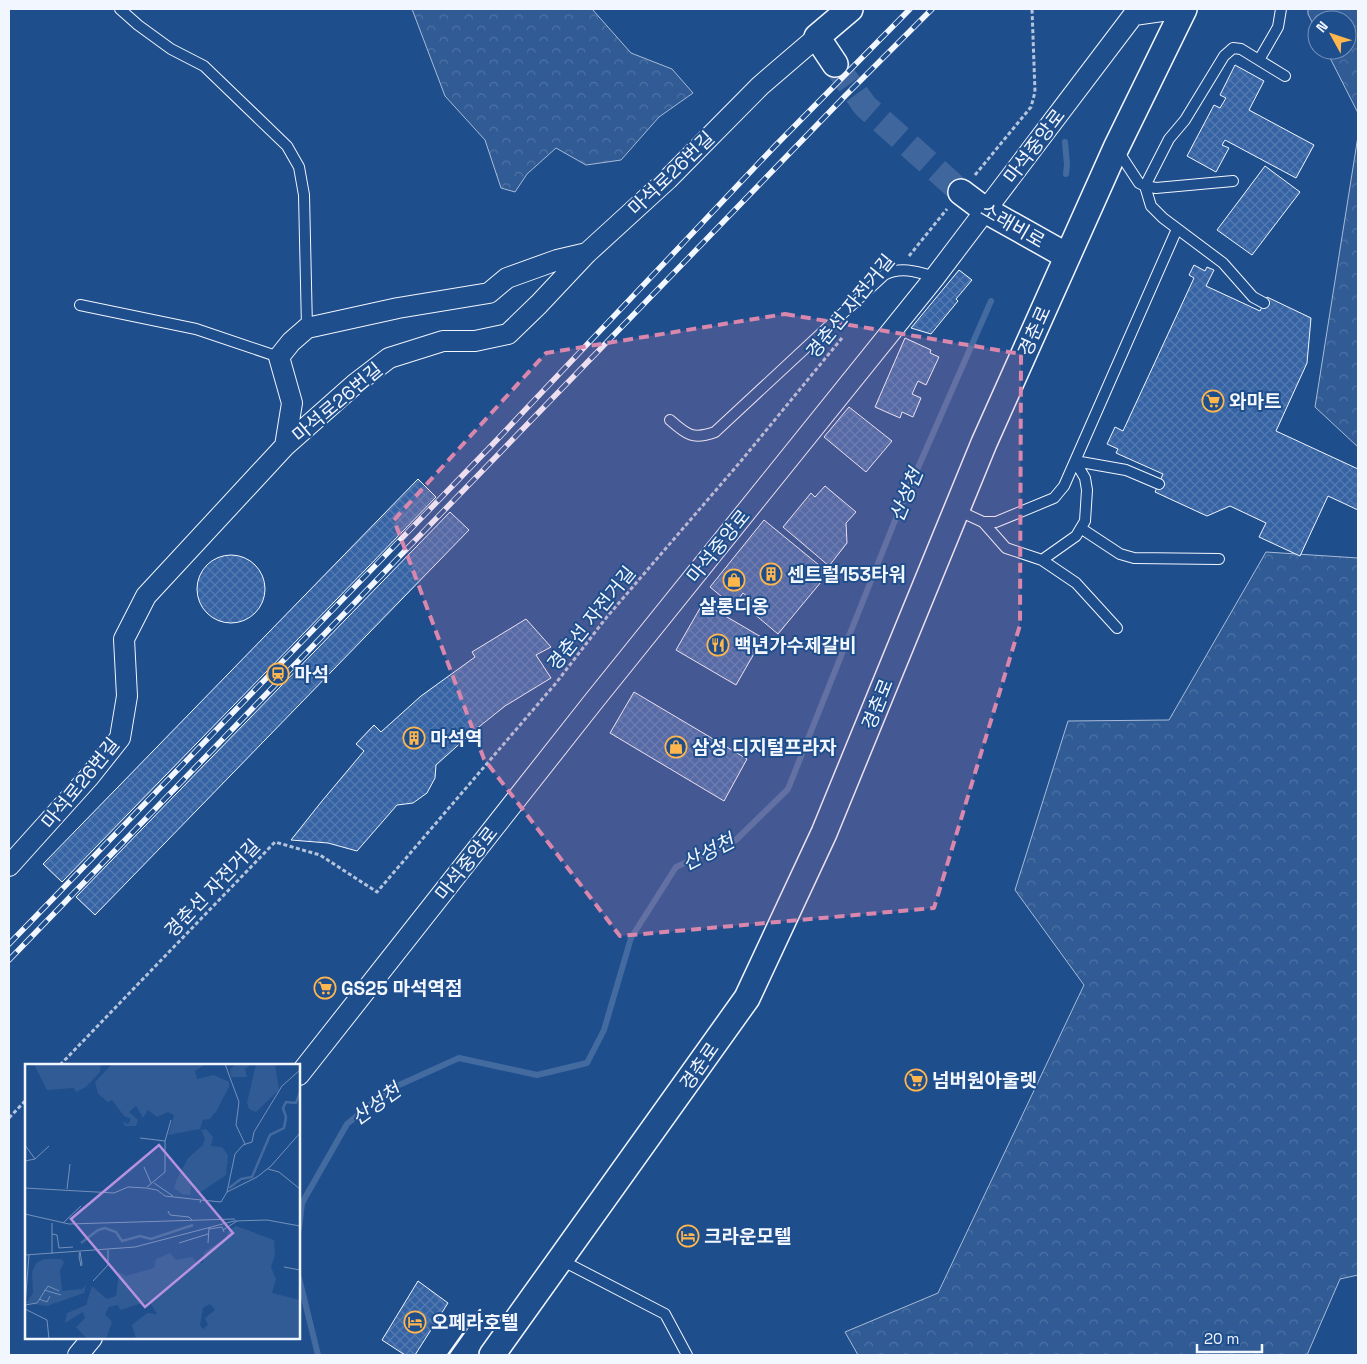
<svg xmlns="http://www.w3.org/2000/svg" width="1367" height="1364" viewBox="0 0 1367 1364" font-family="'Space Grotesk','Noto Sans KR',sans-serif">
<defs>
<pattern id="forest-crowns" width="20" height="18" patternUnits="userSpaceOnUse" patternTransform="scale(1.25)"><rect width="20" height="18" fill="#305b95"/><path d="M2 6a3 3 0 1 1 6 0M12 15a3 3 0 1 1 6 0" fill="none" stroke="#4e73a5"/></pattern>
<pattern id="building-cross-hatch" width="8" height="8" patternUnits="userSpaceOnUse" patternTransform="scale(1.25)"><rect width="8" height="8" fill="#3563a3"/><path d="M0 0l8 8M0 8l8-8" fill="none" stroke="#537ab1"/></pattern>
</defs>
<rect width="100%" height="100%" fill="#1f4e8c"/>
<path fill="url(#forest-crowns)" stroke="#a8bbd7" d="M412,9h180l39,44 41,16 21,24 -34,24 -38,43 -35,5 -30,-17 -29,26 -12,18 -14,-4 -16,-48 -40,-44z
M1308,9h50v104l-32,-63h21v-30h-30v12l-9,-18z
M1358,136v311l-43,-40z
M1266,552l92,6v717l-18,4 -33,76h-449l-13,-23 93,-39 146,-308 -69,-95 53,-169 101,-1z"/>
<g fill="none" stroke-linecap="round" stroke-linejoin="round">
<path stroke="#446ba0" stroke-width="6" d="M1065,142l2,23 -1,9
M299,1229l3,-26 45,-79 41,-34 71,-32 78,17 50,-12 17,-33 27,-92 45,-71 60,-27 52,-51 108,-271 95,-217
M299,1278l19,77"/>
</g>
<path fill="url(#building-cross-hatch)" stroke="#f2f6ff" d="M1235,65l29,16 -15,29 65,35 -18,33 -71,-38 -3,5 7,3 -13,24 -29,-16 27,-51 6,3 6,-10 -6,-3z
M1265,166l35,26 -48,63 -35,-25z
M1194,265l11,6 2,-4 7,3 -8,16 54,25 7,-14 44,21 -4,45 -31,68 82,38v41l-30,-14 -28,60 -41,-19 7,-14 -36,-17 -23,10 -52,-24 8,-18 -47,-21 2,-4 -11,-5 8,-17 8,4 71,-153 -5,-3z
M959,270l13,10 -16,19 2,2 -27,33 -20,-6z
M905,338l26,12 -1,3 9,4 -13,28 -8,-4 -6,13 9,4 -8,19 -11,-5 -2,6 -25,-11z
M849,407l43,34 -26,31 -42,-35z
M418,479l18,18 -374,385 -19,-18z
M825,486l31,26 -10,11 1,20 -18,23 -46,-39 28,-34 4,4z
M450,512l19,18 -374,385 -19,-18z
M764,520l61,50 -8,9 4,3 -43,52 -25,-21 6,-7 -16,-13 -10,13 -23,-19z
M197 589a34 34 0 1 1 68 0a34 34 0 1 1-68 0Z
M703,603l60,35 -27,47 -60,-35z
M526,619l25,28 -15,8 15,23 -46,28 -30,24 -39,35 -1,13 -8,15 -14,10 -16,2 -40,46 -29,-8 -37,-3 31,-39 42,-50 -8,-7 18,-19 7,7 40,-36 54,-39 -3,-5z
M634,692l113,67 -23,42 -114,-68z
M418,1281l30,22 -33,52h-10l-23,-15z"/>
<g fill="none" stroke-linecap="round" stroke-linejoin="round">
<path stroke="#3f679d" stroke-width="25" stroke-dasharray="25 12" stroke-linecap="butt" d="M835,64l30,42 96,86"/>
<g stroke="#f2f6ff" stroke-width="12">
<path id="service" d="M120,9l18,16 33,24 33,17 83,80 12,21 5,28 3,133
M1259,60l19,-33 3,-18
M1118,151l21,32 6,3 11,2 77,-7
M1264,303l-11,-6 -30,-34 -60,-45 -12,-12 -6,-20 24,-47 16,-19 39,-64 9,-8 8,1 44,27
M80,305l116,24 83,28
M670,420c17,15 23,20 45,12l169,-157c17,-9 34,-3 51,2
M1075,461l51,9 33,14
M957,510l26,12h13l58,-24 10,-12 113,-257
M983,522l23,26 36,12 34,23 41,45
M1082,529l38,25 14,4 85,1
M1042,560l34,-24 9,-15 2,-31 -2,-12 -10,-17
M561,1260l104,54 22,41"/>
</g>
<g stroke="#f2f6ff" stroke-width="22">
<path id="minor" d="M1134,15l42,-6
M285,446l7,-43 -13,-46 12,-15 16,-14 91,-20 91,-15 18,-15 50,-18 30,-7
M9,866l80,-89 31,-39 7,-42 -3,-57 22,-43 139,-150 70,-62 34,-26 54,-17h32l33,-7 31,-30 48,-51 81,-74 92,-93 57,-49
M299,1075l294,-373 342,-425 203,-268
M78,1355l14,-17"/>
</g>
<g stroke="#f2f6ff" stroke-width="28">
<path id="tertiary" d="M835,64l-18,-27 33,-28
M961,192l24,18 82,46
M492,1355l255,-357 77,-165 160,-390 132,-295 68,-139"/>
</g>
<path stroke="#b3c4dc" stroke-width="3" stroke-dasharray="4 2.5" stroke-linecap="butt" d="M975,175l56,-68 4,-15 -3,-83
M909,256l38,-47
M60,1065l215,-223 45,13 57,37 179,-209 50,-65 135,-157 101,-123
M9,1118l17,-18"/>
<use href="#service" stroke="#1f4e8c" stroke-width="10"/>
<use href="#minor" stroke="#1f4e8c" stroke-width="20"/>
<use href="#tertiary" stroke="#1f4e8c" stroke-width="25"/>
<g stroke="#f2f6ff" stroke-width="5.5">
<path id="rail" d="M9,944l483,-499 283,-299 135,-137
M9,960l837,-865 86,-86"/>
</g>
<use href="#rail" stroke="#1f4e8c" stroke-width="4" stroke-dasharray="11" stroke-linecap="butt"/>
<path stroke="#f2f6ff" stroke-width="2.5" d="M448,1355l32,-45"/>
</g>
<path fill="#da87ad" fill-opacity="0.2" stroke="#da87ad" stroke-width="4" stroke-dasharray="10 6" stroke-linejoin="round" d="M785,314l236,40 -1,271 -86,283 -314,28 -136,-177 -90,-239 152,-167z"/>
<defs>
<g id="supermarket-ring" transform="scale(1.125)"><circle r="9.5" fill="#1f4e8c" stroke="#ffb74d" stroke-width="1.5"/><path d="M-6-5.5h2.5l.6 2H6L4.5 2H-2.5L-4.4-4H-6ZM-1.5 3.2a1.3 1.3 0 1 0 .1 0ZM3 3.2a1.3 1.3 0 1 0 .1 0Z" fill="#ffb74d"/></g>
<g id="building-ring" transform="scale(1.125)"><circle r="9.5" fill="#1f4e8c" stroke="#ffb74d" stroke-width="1.5"/><path d="M-4-6H4V6H1V3H-1V6H-4ZM-2.5-4.3h1.7v1.8h-1.7ZM.8-4.3h1.7v1.8H.8ZM-2.5-1h1.7V.8h-1.7ZM.8-1h1.7V.8H.8Z" fill="#ffb74d"/></g>
<g id="shop-ring" transform="scale(1.125)"><circle r="9.5" fill="#1f4e8c" stroke="#ffb74d" stroke-width="1.5"/><path d="M-5-2.5h2.3a2.7 3.5 0 0 1 5.4 0H5L5.5 6h-11ZM-1.5-2.5h3a1.5 2.3 0 0 0-3 0Z" fill="#ffb74d"/></g>
<g id="restaurant-ring" transform="scale(1.125)"><circle r="9.5" fill="#1f4e8c" stroke="#ffb74d" stroke-width="1.5"/><path d="M-5-6h1v4h1v-4h1v4h1v-4h1v5L-1.5 .5V6h-2V.5L-5-1ZM5-6V6H3V1.5H1.5Q1.5-4 5-6Z" fill="#ffb74d"/></g>
<g id="station-ring" transform="scale(1.125)"><circle r="9.5" fill="#1f4e8c" stroke="#ffb74d" stroke-width="1.5"/><path d="M-3-6H3Q5-6 5-4V2Q5 4 3 4L4.5 6H3L1.5 4h-3L-3 6H-4.5L-3 4Q-5 4-5 2V-4Q-5-6-3-6ZM-3.5-4v3h7v-3ZM-3.5 1v1.5H-2V1ZM2 1v1.5H3.5V1Z" fill="#ffb74d"/></g>
<g id="hotel-ring" transform="scale(1.125)"><circle r="9.5" fill="#1f4e8c" stroke="#ffb74d" stroke-width="1.5"/><path d="M-6-4.5h1.5V1H6V5H4.5V3h-9V5H-6ZM-4 0a1.8 1.8 0 1 1 3.6 0ZM.5 0V-2.5h3Q6-2.5 6 0Z" fill="#ffb74d"/></g>
</defs>
<g fill-rule="evenodd">
<use href="#supermarket-ring" x="1213" y="401"/>
<use href="#building-ring" x="771" y="574"/>
<use href="#shop-ring" x="734" y="580"/>
<use href="#restaurant-ring" x="718" y="645"/>
<use href="#station-ring" x="278" y="674"/>
<use href="#building-ring" x="414" y="738"/>
<use href="#shop-ring" x="676" y="747"/>
<use href="#supermarket-ring" x="325" y="988"/>
<use href="#supermarket-ring" x="916" y="1080"/>
<use href="#hotel-ring" x="688" y="1236"/>
<use href="#hotel-ring" x="415" y="1322"/>
</g>
<g text-anchor="middle" stroke-width="4" stroke-linejoin="round" paint-order="stroke">
<g font-size="19" fill="#f2f6ff" stroke="#1f4e8c">
<text transform="translate(1034 146) rotate(-53)" y="7">마석중앙로</text>
<text transform="translate(671 173) rotate(-44)" y="7">마석로26번길</text>
<text transform="translate(1013 225) rotate(30)" y="7">소래비로</text>
<text transform="translate(850 306) rotate(-51)" y="7">경춘선 자전거길</text>
<text transform="translate(1034 331) rotate(-66)" y="7">경춘로</text>
<text transform="translate(337 402) rotate(-40)" y="7">마석로26번길</text>
<text transform="translate(718 546) rotate(-51)" y="7">마석중앙로</text>
<text transform="translate(591 618) rotate(-51)" y="7">경춘선 자전거길</text>
<text transform="translate(877 704) rotate(-68)" y="7">경춘로</text>
<text transform="translate(80 783) rotate(-51)" y="7">마석로26번길</text>
<text transform="translate(466 863) rotate(-52)" y="7">마석중앙로</text>
<text transform="translate(212 888) rotate(-46)" y="7">경춘선 자전거길</text>
<text transform="translate(699 1066) rotate(-55)" y="7">경춘로</text>
</g>
<g font-size="19" font-weight="bold" fill="#f2f6ff" stroke="#1f4e8c" text-anchor="start">
<text x="1229" y="408">와마트</text>
<text x="787" y="581">센트럴153타워</text>
<text x="734" y="613" text-anchor="middle">살롱디옹</text>
<text x="734" y="652">백년가수제갈비</text>
<text x="294" y="681">마석</text>
<text x="430" y="745">마석역</text>
<text x="692" y="754">삼성 디지털프라자</text>
<text x="341" y="995">GS25 마석역점</text>
<text x="932" y="1087">넘버원아울렛</text>
<text x="704" y="1243">크라운모텔</text>
<text x="431" y="1329">오페라호텔</text>
</g>
<g font-size="20" font-style="italic" fill="#f2f6ff" stroke="#1f4e8c">
<text transform="translate(906 495) rotate(-67)" y="7">산성천</text>
<text transform="translate(708 852) rotate(-27)" y="7">산성천</text>
<text transform="translate(376 1104) rotate(-36)" y="7">산성천</text>
</g>
</g>
<g transform="translate(25 1064)">
<rect width="275" height="275" fill="#1f4e8c"/>
<path d="M9,0h67l-1,8 -14,15 -10,5 -2,-4 -27,2zM87,0h89l2,2 -8,5 2,8 17,-4 15,7v5l-12,23 -7,9 -7,1 -3,9 -32,6 6,-20 -6,-3 -11,5 -9,-7 -5,8 -7,-12 -7,6 9,8 -2,6h-11l-3,-5 6,3 3,-5 -7,-3 -12,-16 -4,2 -10,-8 -3,-12zM210,0h17l-7,5 2,8h-16l-1,-7zM231,0h19l4,26 -23,22 -7,-3 -2,-6zM181,65l7,8 -2,9 11,1 6,8 -2,20 -25,17 -5,-2 -4,-9 -2,14 -8,-1 -8,-6 3,-9 11,-21 15,-13 2,-7 -4,-8zM211,162l38,14 1,15 -4,12 5,12 -4,14 28,7v39h-164l-4,-14 15,-12 10,1 -8,-13 -29,9 -2,-5 -9,2 -4,7 7,8 -6,17h-19l-11,-12 9,-9 -2,-6 -18,11 2,-10 19,-8 6,-19 15,13 9,-3 3,-24 7,4 28,-8 2,-9 14,-6 6,7 16,-3 5,6h6l1,-11 21,-13 4,-9zM185,240l5,6 -10,8 3,7 -5,4 -3,-4 3,-17zM19,195h18l2,4 -4,7 2,21 20,-2 4,-4 -2,8 -37,13 -21,-3 7,-10 -1,-21 4,-9z" fill="#305b95" fill-rule="evenodd"/>
<path fill="none" stroke="#446ba0" stroke-width="2.5" d="M204,124l12,-9 11,-2 18,-42 14,-7 2,-11 -3,-9 3,-6 10,1 4,-11M56,179l17,-13 7,-2 11,4 6,9 18,-5 11,3 42,-14"/>
<path fill="none" stroke="#7391ba" stroke-width="1" d="M200,0l14,38 -3,23 9,19M115,74l25,3M0,81l10,14 -10,2M10,95l14,-13M119,103l7,16M243,105l11,3 21,17M129,119l19,13M122,123l18,-15v-31l6,-21M0,124l89,5 14,-6 18,1 11,2 8,6 36,4M42,125l3,-25M202,128l8,-38 8,-9 9,-3 2,-10 28,-46 18,-16M175,139l1,-3 20,2 6,-10 30,-15 14,-11 29,-33M143,147l2,4 19,2 3,3M0,150l44,10 166,-5M38,159l18,-17M184,165l13,-2 2,5M198,166l14,-9M27,170l5,1 2,13 14,-1M154,179l29,-9M183,179l1,-15M55,188l2,12 -1,2 -2,-10zM27,190v-31M0,191l110,-8 99,-26 33,-1 33,6M259,203l16,3M68,217l15,-16v-15M19,226l17,5M14,235l8,3 3,-6M0,241l12,-2 11,-17 11,5M0,242l4,-51M0,245l22,11 2,19"/>
<path fill="#b691df" fill-opacity="0.15" stroke="#b691df" stroke-width="2.5" d="M134,81l74,88 -88,74 -74,-88z"/>
<rect width="275" height="275" fill="none" stroke="#f2f6ff" stroke-width="2.5"/>
</g>
<rect width="1367" height="1364" fill="none" stroke="#f2f6ff" stroke-width="20"/>
<g transform="translate(1332 35) rotate(310)"><circle r="24" fill="#1f4e8c" stroke="#7391ba"/>
<path d="M0-4L9 19L0 12L-9 19Z" fill="#ffb74d"/>
<text y="-8" font-size="14" font-weight="bold" text-anchor="middle" fill="#f2f6ff">N</text>
</g>
<path d="M1197 1344v8h65v-8" fill="none" stroke="#f2f6ff" stroke-width="2.5"/>
<text x="1204" y="1344" font-size="15" fill="#f2f6ff" stroke="#1f4e8c" stroke-width="4" paint-order="stroke">20 m</text>
</svg>
